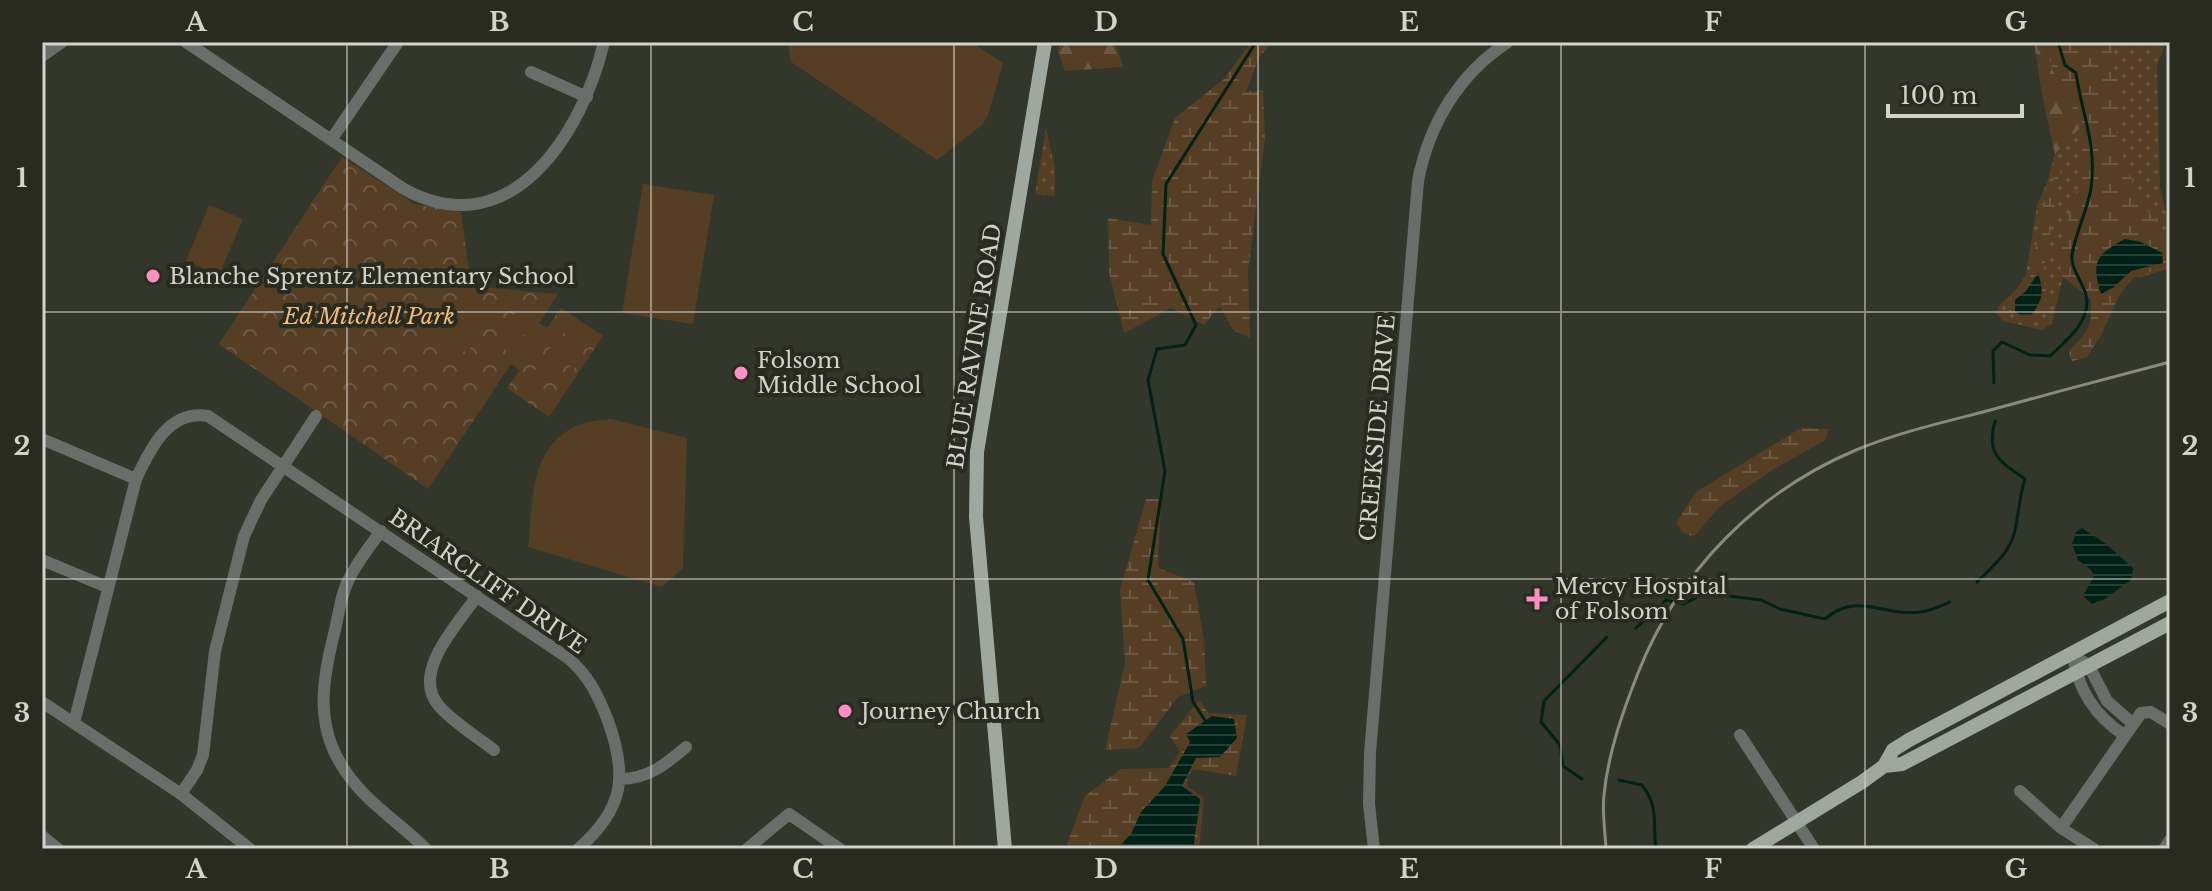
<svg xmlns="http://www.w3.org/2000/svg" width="2212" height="891" viewBox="0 0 2212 891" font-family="'Libre Baskerville',serif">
<defs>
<pattern id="grass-dots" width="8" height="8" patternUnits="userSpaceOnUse" patternTransform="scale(2)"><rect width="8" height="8" fill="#563e25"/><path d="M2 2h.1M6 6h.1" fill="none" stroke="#6d5943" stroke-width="1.8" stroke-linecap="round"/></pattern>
<pattern id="forest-firs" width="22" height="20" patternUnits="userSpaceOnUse" patternTransform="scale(2)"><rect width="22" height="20" fill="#563e25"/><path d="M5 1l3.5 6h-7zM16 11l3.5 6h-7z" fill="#6d5943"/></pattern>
<pattern id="wetland-marsh" width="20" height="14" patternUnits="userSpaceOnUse" patternTransform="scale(2)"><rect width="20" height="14" fill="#563e25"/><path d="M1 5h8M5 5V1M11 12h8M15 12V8" fill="none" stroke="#6d5943"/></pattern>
<pattern id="park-crowns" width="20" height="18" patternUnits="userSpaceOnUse" patternTransform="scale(2)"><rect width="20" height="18" fill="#563e25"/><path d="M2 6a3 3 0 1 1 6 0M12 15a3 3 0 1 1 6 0" fill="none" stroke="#6d5943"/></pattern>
<pattern id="water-rules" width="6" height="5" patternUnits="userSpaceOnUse" patternTransform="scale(2)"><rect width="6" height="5" fill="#012117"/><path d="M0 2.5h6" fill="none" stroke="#254038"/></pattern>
</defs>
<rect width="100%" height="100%" fill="#33362b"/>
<path fill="url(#grass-dots)" d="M2045,42h121l-9,24 3,121 10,45v36l-31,10 -3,-2c-24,21 -32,55 -49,81l-15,4 -3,-10c19,-19 24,-25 22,-52l-28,-22 -11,46 -10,7 -39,-9 -7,-8 3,-8 17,-15 10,-16 11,-68 11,-26 7,-26 25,-26z
M1046,128l9,41v27l-20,-2z"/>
<path fill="url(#forest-firs)" d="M1060,42h55l8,25 -58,4 -7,-19z
M2034,42h11l8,29 14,19 13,38 -25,26 -13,-59z"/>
<path fill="url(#wetland-marsh)" d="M1251,42h22l-14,15 -13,35 17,-2 2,49 -17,131 2,68 -17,-8 -13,-24 -16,19 -33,-17 -47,25 -15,-61 -1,-54 43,7 1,-44 23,-63 49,-39z
M2045,42h74l-7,8 2,20 9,28 -7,40 23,61 21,29 10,24v13l-34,11 -14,13 -22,48 -13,20 -15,4 -3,-10c19,-19 24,-25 22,-52l-29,-23 -4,-23 22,-72 2,-44 -15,-47 -14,-19z
M2061,156l1,6 -18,105 2,30 -4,18 -9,8 -14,-5 -14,-11 27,-33 8,-55z
M1801,428l28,1 -5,12 -52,29 -53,37 -25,30 -12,-5 -6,-9 20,-31z
M1146,499h15l-3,69 36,14 10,59 2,45 -28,11 -39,51 -34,2 20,-87 -5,-73z
M1199,700l9,13 39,2 -11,61 -43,-7 -6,8v9l17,12 -5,51h-134l20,-53 36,-27 48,-1 11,-16 -10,-16z"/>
<path fill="url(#park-crowns)" d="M342,157l73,47 46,8 10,74 87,8 -19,29 8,5 14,-20 42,28 -54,81 -42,-29 13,-18 -9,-6 -83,125 -209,-145z"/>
<path fill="#563e25" d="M788,42h183l32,21 -15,53 -6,9 -45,35 -146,-98z
M643,184l71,11 -21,129 -71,-11z
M209,205l34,14 -24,56 -33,-14z
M462,303l27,18 -8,12 -27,-18z
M516,312l26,17 -8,13 -26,-18z
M570,319l26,18 -8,12 -27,-18z
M449,323l26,17 -8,13 -26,-18z
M503,331l26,18 -8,12 -26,-18z
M556,339l27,18 -9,12 -26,-18z
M543,359l26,18 -8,12 -27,-18z
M529,379l26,18 -8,12 -26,-18z
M611,419l76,19 -4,130 -21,19 -134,-40c5,-47 1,-103 53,-123 9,-3 20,-4 30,-5z"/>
<path fill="url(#water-rules)" d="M2125,239l16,3 21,11 1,10 -32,8 -17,16 -13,7c-10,-33 -5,-39 24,-55z
M2038,273c6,18 5,28 -7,42l-10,1 -6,-5v-11l11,-9z
M2082,528l23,15 28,25 -2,12 -26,19 -13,5 -9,-8 11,-20 -3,-6 -13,-10 -6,-16 4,-12z
M1212,716l22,3 3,19 -17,19 -24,1 -14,28 18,13c-1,18 -6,33 -6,50h-77l14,-15 10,-22 24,-26 25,-44 -4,-8z"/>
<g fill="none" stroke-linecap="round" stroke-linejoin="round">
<path stroke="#012117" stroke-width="3" d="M1994,383l-1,-32 9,-9 28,13 20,1c17,-16 42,-36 36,-61 -3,-12 -13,-23 -14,-35 -2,-14 17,-53 19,-72 6,-45 -9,-72 -15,-115l-11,-8 -7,-23
M1977,582c15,-15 34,-30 38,-52 4,-18 4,-32 10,-51 -26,-18 -39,-24 -30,-58
M1636,628l30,-28 18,4 26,-14 19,6 32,4 19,9 45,10c32,-28 58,-2 95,-7 10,-1 21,-6 30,-10
M1206,722l-13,-20 -10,-63 -35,-59 17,-109 -17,-91 9,-31 28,-4 11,-20 -33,-71 3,-70 90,-142
M1582,779l-19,-13 -3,-21 -19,-23 3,-21 63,-64
M1619,780l23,5c18,24 10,37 14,64"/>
<path stroke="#6a6e6a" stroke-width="12" d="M186,42l218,147c107,59 179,-57 200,-147
M42,56l20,-14
M531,72l56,25
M331,140l67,-98
M42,439l94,40
M381,531c-11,15 -23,30 -31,46 -9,16 -11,36 -15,53 -13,50 -21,97 11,142 20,30 54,51 80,77
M42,560l65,27
M477,596c-19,28 -67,77 -38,110 15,17 37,30 55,44
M2073,654c4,34 22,62 51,81
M2082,661l7,5 18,35 25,22
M42,702l139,92 69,55
M74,723l62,-244c14,-30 33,-70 72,-63l360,242c21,18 30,37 40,63 20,55 16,88 -30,128
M1740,735l74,114
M620,779c28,0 46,-15 66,-32
M2020,791l41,37
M181,794l16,-24 6,-15 12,-104 29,-115 17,-36 55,-84
M42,836l16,13
M747,849l42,-35 51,35
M1374,849l-5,-45 1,-51 48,-572c11,-57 41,-107 90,-139
M2094,849l-33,-21 80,-115 10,-1 19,12
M2164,849l6,-9"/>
<path stroke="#9fa79e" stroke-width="14" d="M1884,766l18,-2 268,-141
M1005,849l-29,-332 1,-65 68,-410
M1753,849l109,-67 22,-16 9,-16 16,-10 261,-139"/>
<path stroke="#898b82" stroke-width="3" d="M1606,849c-1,-18 -4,-37 -2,-54 4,-42 19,-84 34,-122 40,-101 118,-181 218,-223 41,-17 84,-27 127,-38 62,-17 125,-34 187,-50"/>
</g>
<path fill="none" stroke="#d2d3cd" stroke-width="2" stroke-opacity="0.55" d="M347,42v807M651,42v807M954,42v807M1258,42v807M1561,42v807M1865,42v807M42,312h2128M42,579h2128"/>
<g fill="#fb8fc4" stroke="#292b21" stroke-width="3">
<circle cx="153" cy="276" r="8"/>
<circle cx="741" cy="373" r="8"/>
<path d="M1533 587h8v8h8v8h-8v8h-8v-8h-8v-8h8z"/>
<circle cx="845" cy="711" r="8"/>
</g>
<g text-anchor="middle" stroke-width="8" stroke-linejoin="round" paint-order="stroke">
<g font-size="22" fill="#d2d3cd" stroke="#292b21" text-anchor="start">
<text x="169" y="284">Blanche Sprentz Elementary School</text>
<text x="757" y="368">Folsom<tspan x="757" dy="25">Middle School</tspan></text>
<text x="1555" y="594">Mercy Hospital<tspan x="1555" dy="25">of Folsom</tspan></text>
<text x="861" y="719">Journey Church</text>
</g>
<g font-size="22" font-style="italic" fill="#f5bb7f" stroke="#292b21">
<text x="369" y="324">Ed Mitchell Park</text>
</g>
<g font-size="22" fill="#d2d3cd" stroke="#292b21">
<text transform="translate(974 346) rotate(-81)" y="8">BLUE RAVINE ROAD</text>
<text transform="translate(1377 428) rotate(-85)" y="8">CREEKSIDE DRIVE</text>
<text transform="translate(488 581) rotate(35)" y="8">BRIARCLIFF DRIVE</text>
</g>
</g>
<rect width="2212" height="891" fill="none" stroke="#292b21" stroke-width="88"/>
<path d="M1888 104v12h134v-12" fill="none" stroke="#d2d3cd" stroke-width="4"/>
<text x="1900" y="104" font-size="24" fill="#d2d3cd" stroke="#292b21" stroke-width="6" paint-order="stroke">100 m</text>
<rect x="44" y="44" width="2124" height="803" fill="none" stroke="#d2d3cd" stroke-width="3"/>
<g font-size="26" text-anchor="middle" font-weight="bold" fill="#d2d3cd">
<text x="196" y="31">A</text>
<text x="499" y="31">B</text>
<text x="803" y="31">C</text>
<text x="1106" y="31">D</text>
<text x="1409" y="31">E</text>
<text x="1713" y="31">F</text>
<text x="2016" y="31">G</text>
<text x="22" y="187">1</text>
<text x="2190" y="187">1</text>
<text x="22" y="455">2</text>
<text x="2190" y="455">2</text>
<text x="22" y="722">3</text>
<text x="2190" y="722">3</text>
<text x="196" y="878">A</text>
<text x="499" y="878">B</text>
<text x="803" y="878">C</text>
<text x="1106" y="878">D</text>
<text x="1409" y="878">E</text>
<text x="1713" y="878">F</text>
<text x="2016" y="878">G</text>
</g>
</svg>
